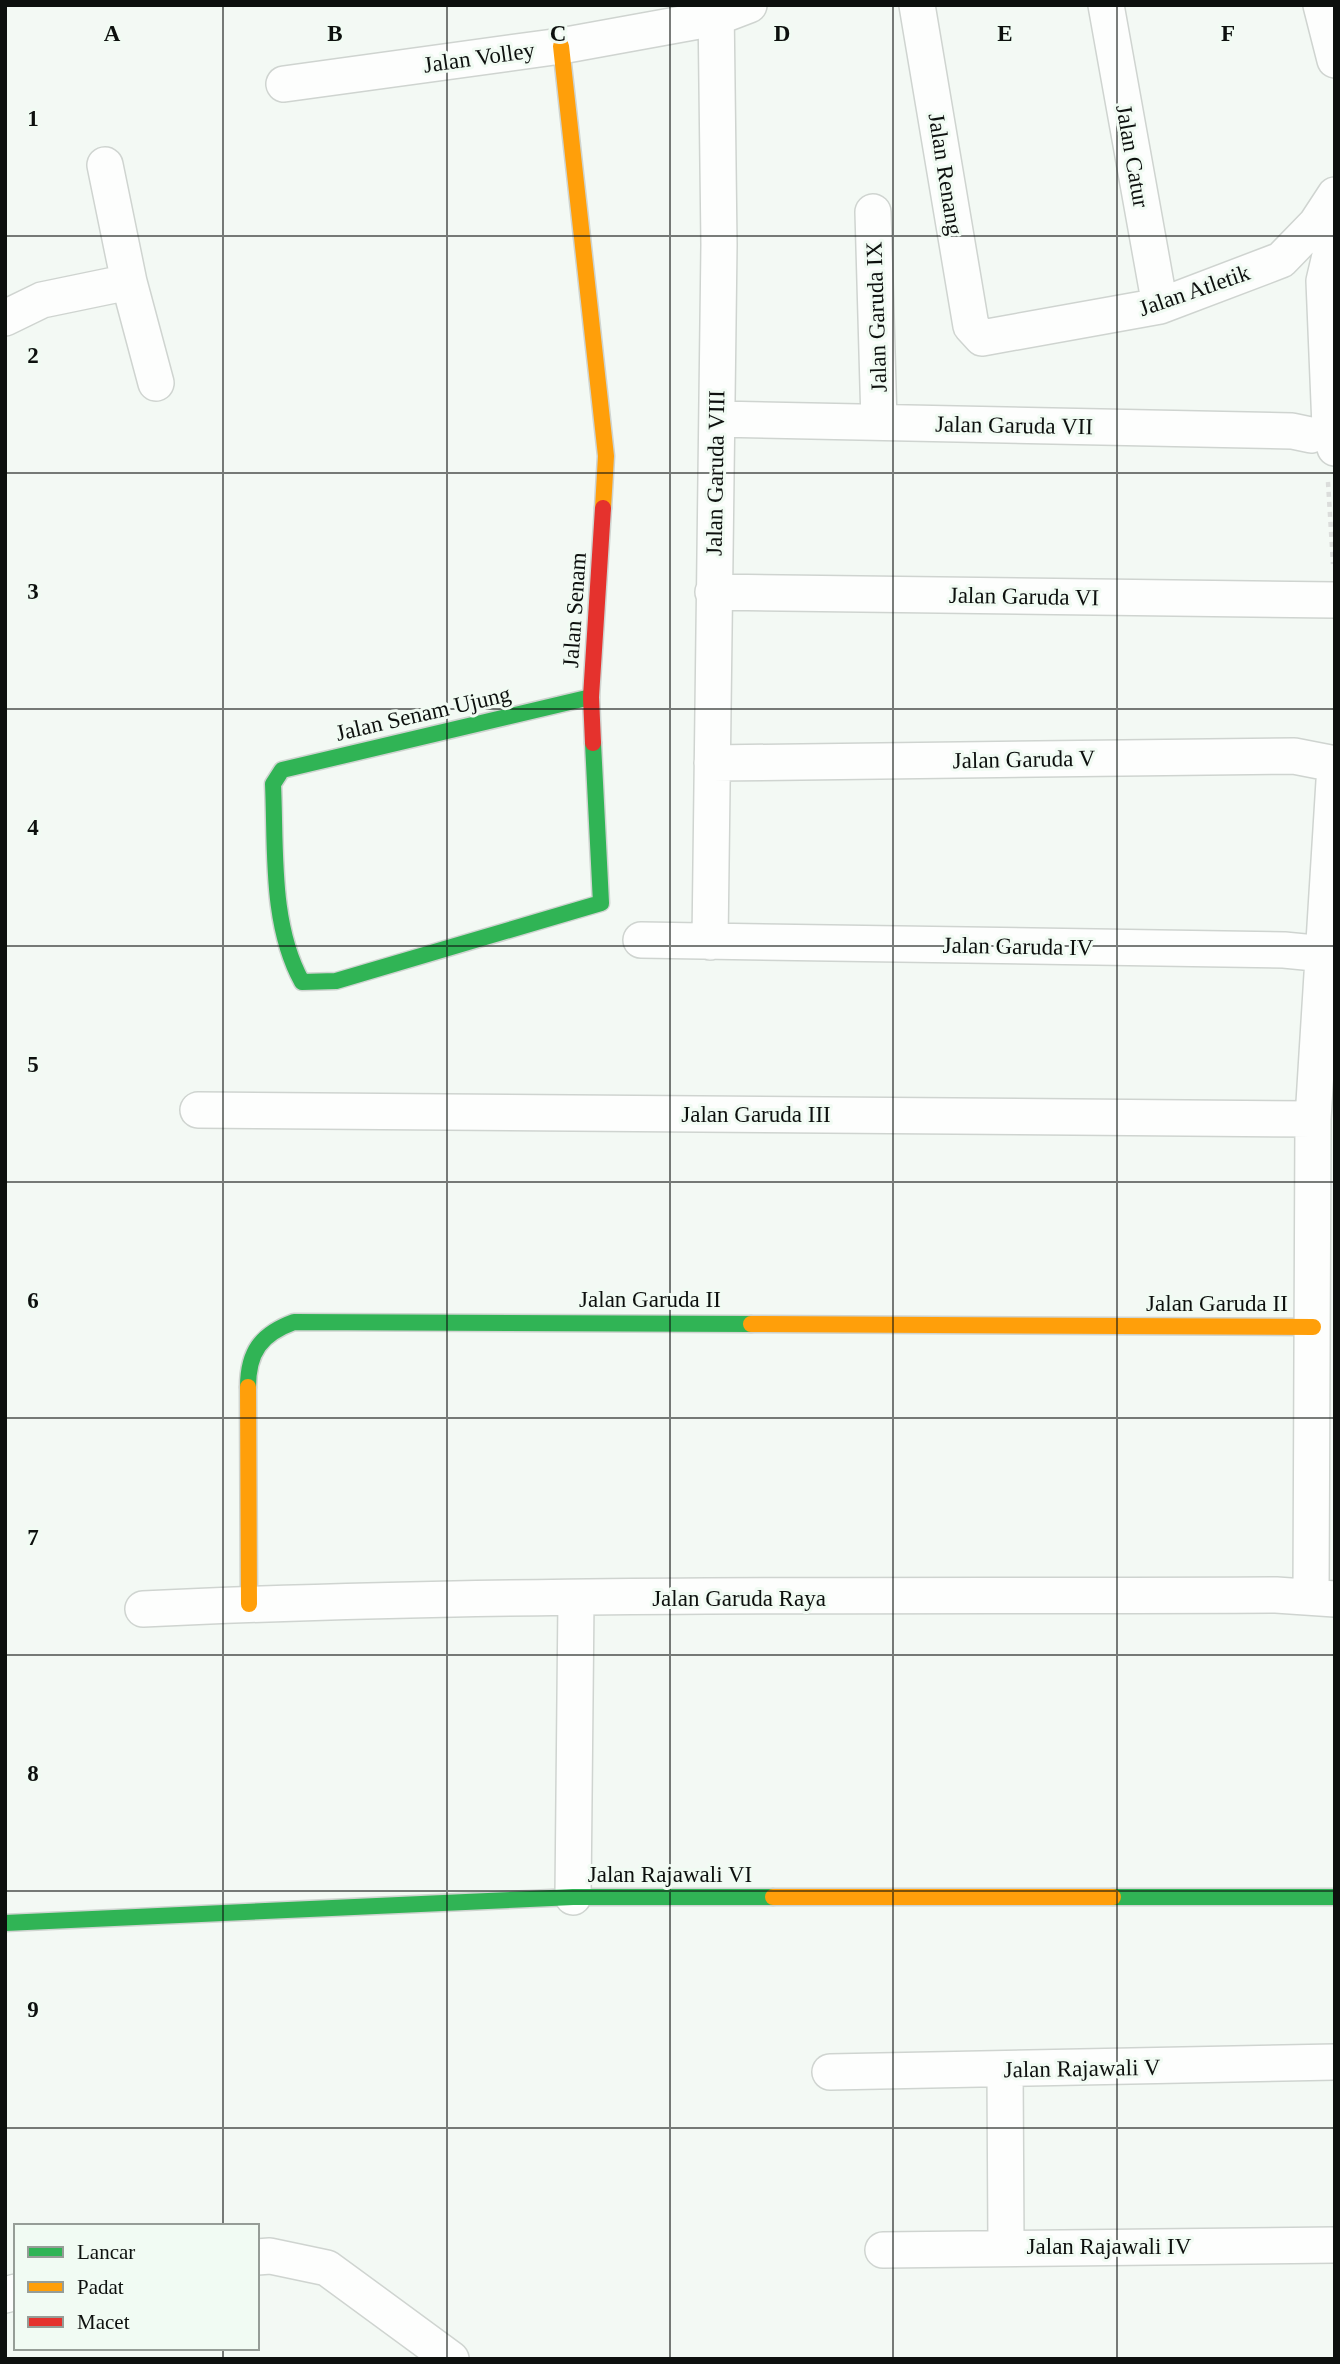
<svg xmlns="http://www.w3.org/2000/svg" width="1340" height="2364" viewBox="0 0 1340 2364" font-family="'Times New Roman',serif">
<rect width="100%" height="100%" fill="#f3f9f4"/>
<g fill="none" stroke-linecap="round" stroke-linejoin="round">
<g stroke="#cfd4d0" stroke-width="38">
<path id="street" d="M917,5l54,321 11,12 178,-32 121,-46 35,-36 19,-29
M1106,5l54,301
M1321,5l14,55
M284,84l277,-38 154,-28 34,-13
M105,165l24,117
M873,212l6,210
M1335,234l-11,47 6,146 5,21
M5,318l37,-18 87,-18 27,101
M717,419l575,12 19,4
M713,592l622,8
M712,763l582,-7 41,8
M641,940l643,10 41,4
M710,942l9,-697 -3,-240
M198,1110l1115,9
M1311,1597l2,-478 22,-354
M143,1609c377,-18 755,-12 1133,-14l59,4
M573,1897l3,-298
M1005,2069l1,177
M830,2072l505,-10
M883,2250l452,-5
M257,2257l13,-1 57,12 124,91
M5,2295l11,-3"/>
</g>
<g stroke="#cfd4d0" stroke-width="19">
<path id="fast" d="M591,697l-309,73 -9,14c3,65 -3,140 29,198l34,-1 265,-78 -8,-160
M248,1387c0,-35 13,-53 46,-65l457,2
M1113,1897h222
M5,1923l568,-26h200"/>
</g>
<g stroke="#cfd4d0" stroke-width="19">
<path id="slow" d="M561,46l45,410 -3,52
M751,1324l562,3
M248,1387l1,217
M773,1897h340"/>
</g>
<g stroke="#cfd4d0" stroke-width="19">
<path id="jam" d="M593,743l-2,-46 12,-189"/>
</g>
<path stroke="#dbdddb" stroke-width="4.5" stroke-dasharray="5 5" stroke-linecap="butt" d="M1328,482l5,82"/>
<use href="#street" stroke="#fdfefd" stroke-width="35"/>
<use href="#fast" stroke="#30b455" stroke-width="16"/>
<use href="#slow" stroke="#ff9f0a" stroke-width="16"/>
<use href="#jam" stroke="#e5322d" stroke-width="16"/>
</g>
<path fill="none" stroke="#0d100e" stroke-width="2" stroke-opacity="0.55" d="M223,5v2221M447,5v2354M670,5v2354M893,5v2354M1117,5v2354M5,236h1330M5,473h1330M5,709h1330M5,946h1330M5,1182h1330M5,1418h1330M5,1655h1330M5,1891h1330M5,2128h1330M223,2348v11"/>
<g text-anchor="middle" stroke-width="6" stroke-linejoin="round" paint-order="stroke">
<g font-size="23" fill="#0d100e" stroke="#f1fbf3">
<text transform="translate(479 57) rotate(-8)" y="8">Jalan Volley</text>
<text transform="translate(1133 156) rotate(80)" y="8">Jalan Catur</text>
<text transform="translate(946 174) rotate(81)" y="8">Jalan Renang</text>
<text transform="translate(1194 290) rotate(-19)" y="8">Jalan Atletik</text>
<text transform="translate(876 317) rotate(-92)" y="8">Jalan Garuda IX</text>
<text transform="translate(1014 425) rotate(1)" y="8">Jalan Garuda VII</text>
<text transform="translate(715 473) rotate(-89)" y="8">Jalan Garuda VIII</text>
<text transform="translate(1024 596) rotate(1)" y="8">Jalan Garuda VI</text>
<text transform="translate(574 610) rotate(-86)" y="8">Jalan Senam</text>
<text transform="translate(423 713) rotate(-13)" y="8">Jalan Senam Ujung</text>
<text transform="translate(1024 759) rotate(-1)" y="8">Jalan Garuda V</text>
<text transform="translate(1018 946) rotate(1)" y="8">Jalan Garuda IV</text>
<text x="756" y="1122">Jalan Garuda III</text>
<text x="650" y="1307">Jalan Garuda II</text>
<text x="1217" y="1311">Jalan Garuda II</text>
<text x="739" y="1606">Jalan Garuda Raya</text>
<text x="670" y="1882">Jalan Rajawali VI</text>
<text transform="translate(1082 2068) rotate(-1)" y="8">Jalan Rajawali V</text>
<text x="1109" y="2254">Jalan Rajawali IV</text>
</g>
</g>
<g font-size="23" text-anchor="middle" font-weight="bold" fill="#0d100e" stroke="#f1fbf3" stroke-width="6" stroke-linejoin="round" paint-order="stroke">
<text x="112" y="41">A</text>
<text x="335" y="41">B</text>
<text x="558" y="41">C</text>
<text x="782" y="41">D</text>
<text x="1005" y="41">E</text>
<text x="1228" y="41">F</text>
<text x="33" y="126">1</text>
<text x="33" y="363">2</text>
<text x="33" y="599">3</text>
<text x="33" y="835">4</text>
<text x="33" y="1072">5</text>
<text x="33" y="1308">6</text>
<text x="33" y="1545">7</text>
<text x="33" y="1781">8</text>
<text x="33" y="2017">9</text>
</g>
<rect width="1340" height="2364" fill="none" stroke="#0d100e" stroke-width="14"/>
<rect x="14" y="2224" width="245" height="126" fill="#f1fbf3" stroke="#969d97" stroke-width="2"/>
<rect x="28" y="2247" width="35" height="10" fill="#30b455" stroke="#969d97" stroke-width="2"/>
<text x="77" y="2259" font-size="21" fill="#0d100e">Lancar</text>
<rect x="28" y="2282" width="35" height="10" fill="#ff9f0a" stroke="#969d97" stroke-width="2"/>
<text x="77" y="2294" font-size="21" fill="#0d100e">Padat</text>
<rect x="28" y="2317" width="35" height="10" fill="#e5322d" stroke="#969d97" stroke-width="2"/>
<text x="77" y="2329" font-size="21" fill="#0d100e">Macet</text>
</svg>
